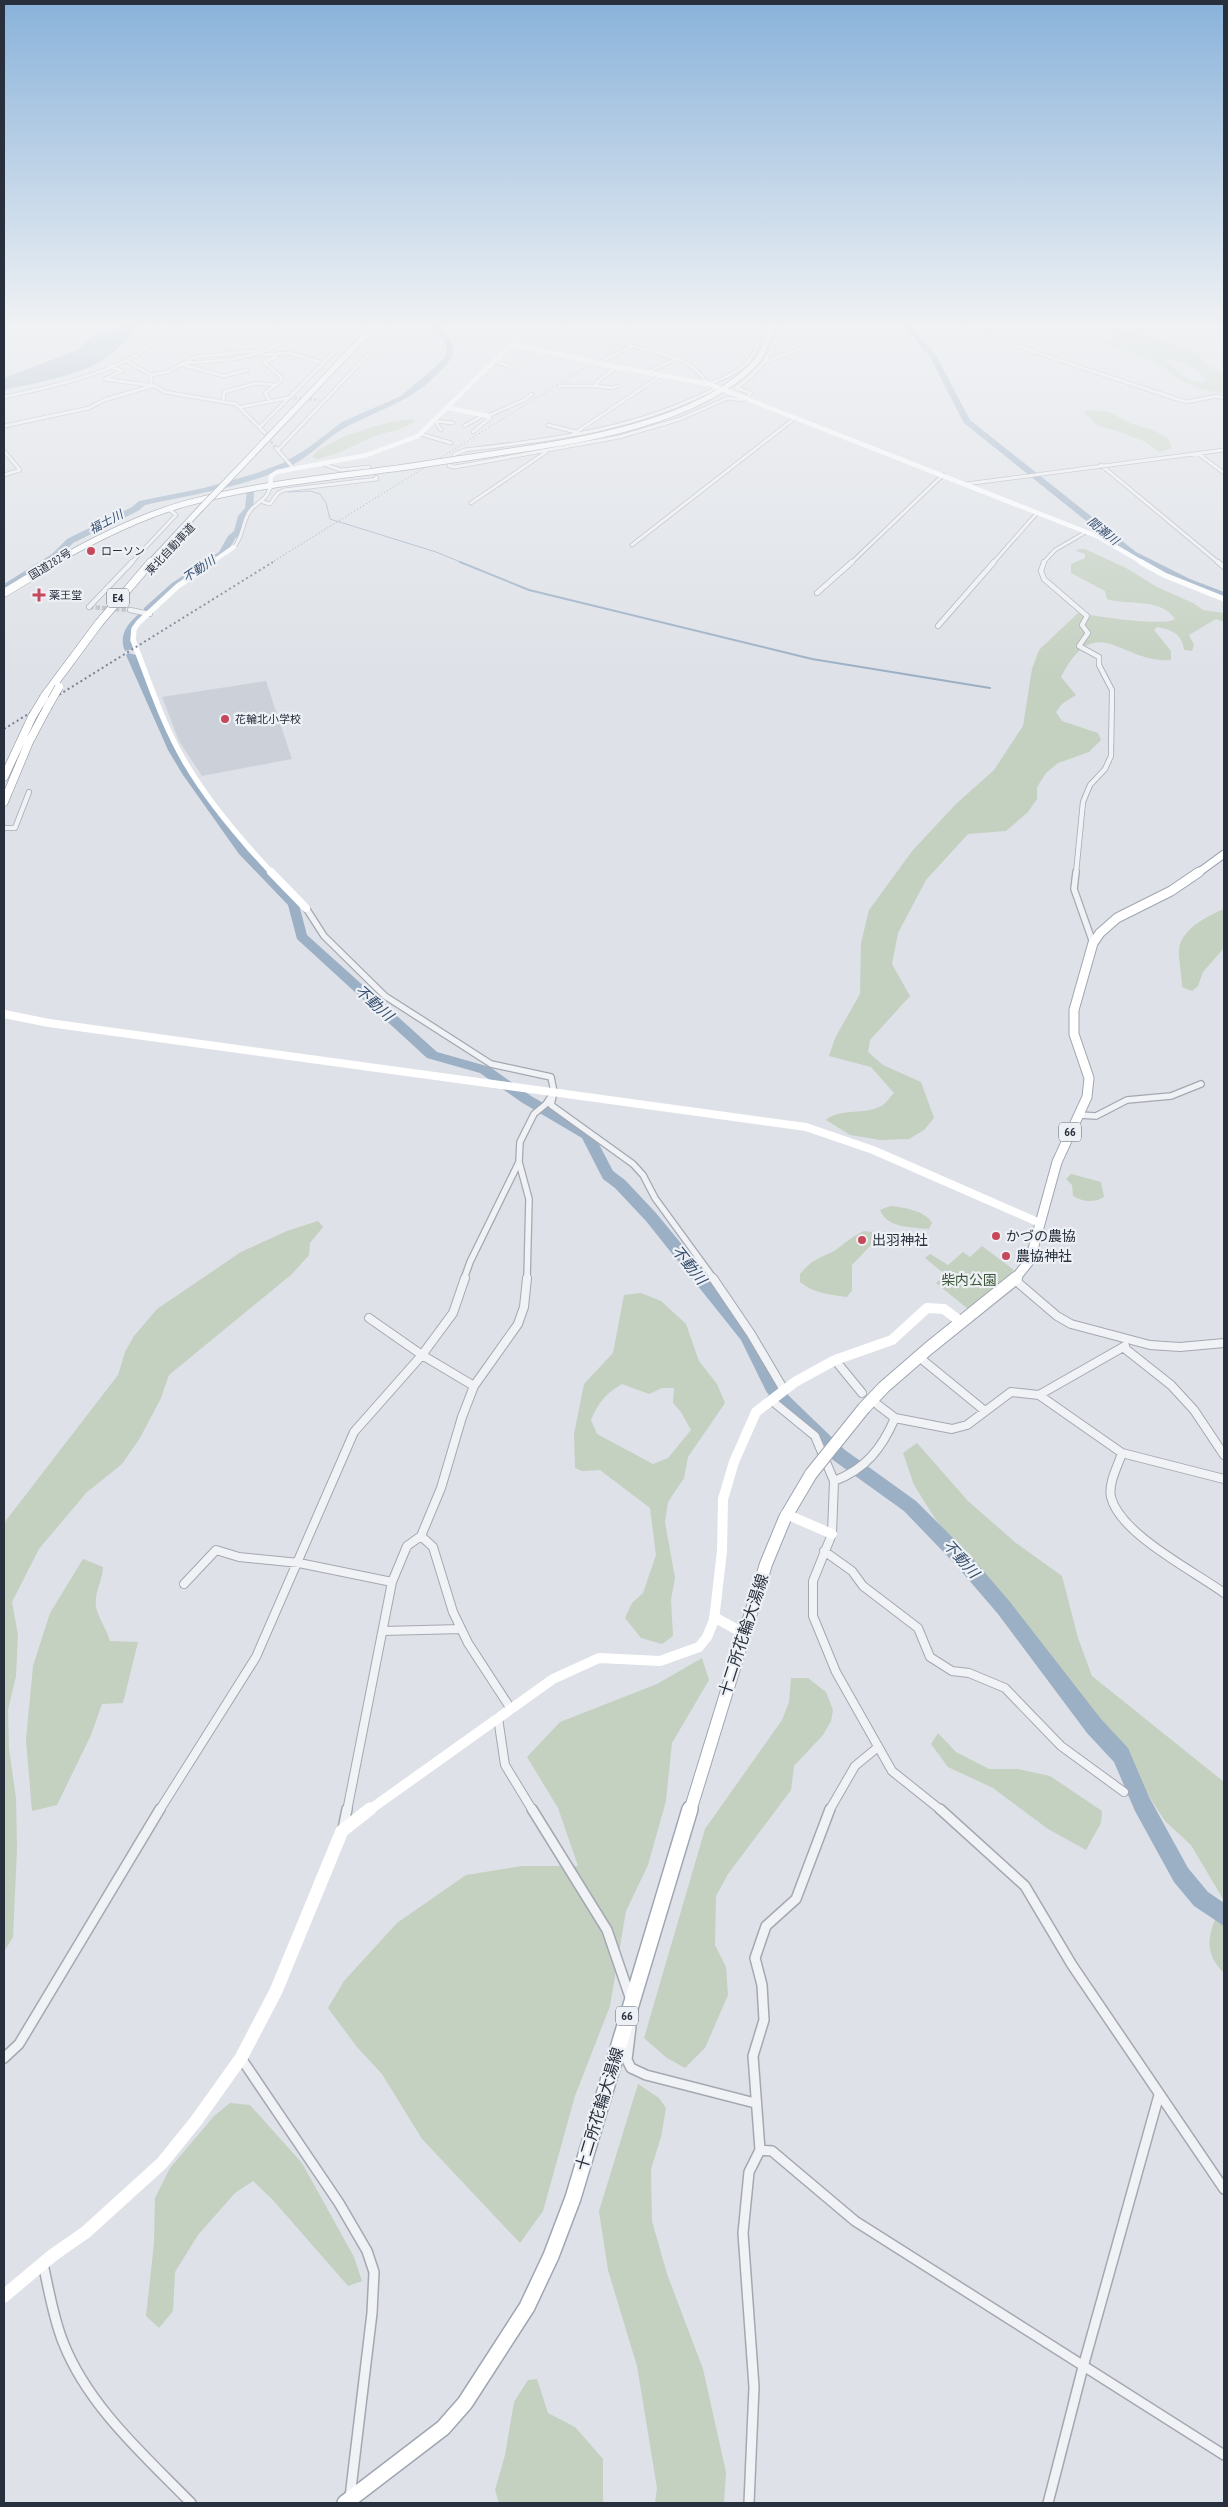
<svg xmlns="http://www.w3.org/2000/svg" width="1228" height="2507" viewBox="0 0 1228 2507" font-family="'PT Sans Narrow','Noto Sans JP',sans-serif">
<rect width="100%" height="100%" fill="#dee1e7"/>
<path fill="#ccd1d9" d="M266,681l26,78 -90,17 -23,-35 -17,-44z"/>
<path fill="#c4d0c0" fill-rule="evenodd" d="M1119,331l30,5 50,17c3,12 15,16 25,21v19c-16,-2 -34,-6 -47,-15 -8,-5 -12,-12 -21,-16 -17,-8 -34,-11 -50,-20l8,-4 -3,-3zM1168,359l19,5 18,13v4l-3,2c-17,-2 -23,-12 -36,-21z
M1085,410l24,2 20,11 24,7 15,8 4,10 -13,4 -13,-10 -32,-12 -16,-4 -13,-12z
M416,420c-12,11 -29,11 -44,17 -18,8 -35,18 -55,22l-5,-2c13,-18 83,-40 104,-37z
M1079,549h6l41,19 31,19 36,16 10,7 21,3v9l-8,-3 -27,16 5,10 -2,6 -8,-1c-2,-16 -11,-20 -27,-23l-3,3 17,21v9c-51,4 -74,-52 -110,17l15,18 -14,9 -6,8 6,9 36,12 3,7 -12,12 -31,11 -12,10 -9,14v12l-9,13 -22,19 -38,3 -42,46 -28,53 -6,31 18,32 -40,44 -2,12 15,13 38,17 13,36 -10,12 -15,9 -29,1 -30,-5 -24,-15c15,-13 40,-4 57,-15 4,-3 8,-9 11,-12l-23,-26 -42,-11 6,-18 25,-44 1,-51 8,-33 44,-60 43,-46 38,-34 29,-44 9,-57 7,-19 39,-37c16,3 87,14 97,6 -15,-22 -47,-13 -68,-20l-2,-8 -34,-18v-9l14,-6v-4l-9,-3z
M1224,909v39l-21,24 -5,14 -6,5 -10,-4c0,-10 -4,-31 -3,-38 3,-21 29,-33 45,-40z
M1071,1174l30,8 3,15c-9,6 -21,5 -31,-1l-1,-11 -6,-6z
M890,1206c13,1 36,5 42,17l-3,6c-17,-2 -41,0 -49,-19z
M318,1221l5,6 -13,16 -1,12 -17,19 -123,101 -8,23 -21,40 -18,26 -36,29 -47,56 -27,53 6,33 -2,41 -8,34 1,39 7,49 1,51 -4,88 -9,15v-429l114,-148 7,-23 9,-16 23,-27 84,-57 46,-21z
M864,1231l8,1 -1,13 -19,20v25l-5,7c-16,-2 -34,-4 -47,-15v-8c14,-17 21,-15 37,-25 9,-7 16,-13 27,-18z
M982,1246l32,24 -18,18 -28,21 -32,-26 10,-8 -21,-17 5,-4 18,11 15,-13 7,5z
M641,1293l20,8 25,23 13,37 18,23 8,19 -37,54 -4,21 -16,24 -3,20 10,56 -4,22 2,36 -11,8 -21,-6 -16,-20 7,-15 11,-10 13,-38 -6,-47 -50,-38 -18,1 -7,-3 -1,-34 10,-50 29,-31 11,-58zM622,1384l27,10 13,-6h12l-1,15 8,9 10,18 -23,28 -15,6 -56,-30 -6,-14c7,-17 15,-27 31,-36z
M917,1443l51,58 48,42 46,33 16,62 14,38 132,106v191c-26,-26 -11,-46 -1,-74l-32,-54 -26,-24 -39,-60 -190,-241 -22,-35 -11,-32z
M83,1559l20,8c0,13 -9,25 -7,40 2,10 11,23 14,34l28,1 -15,61 -21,1 -11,31 -34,70 -25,6 -6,-71 7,-74 17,-53z
M702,1658l7,22 -37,63 -6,58 -18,64 -22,46 -16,95 -35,90 -32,115 -23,32 -98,-104 -40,-65 -25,-27 -29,-39 16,-27 53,-58 69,-48 57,-9h55l-20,-58 -31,-51 33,-35 97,-38z
M791,1678h17l18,14 7,18 -2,11 -8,14 -29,31 -3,24 -63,84 -12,22 -1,49 11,22 2,28 -23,53 -20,20 -18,-10 -23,-20 61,-209 77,-109 7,-18z
M938,1733l18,19 33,17h29l32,7 52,35 -1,12 -15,27 -38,-21 -55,-41 -45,-21 -17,-23z
M638,2084l21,14 7,10 -5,29 -10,32 1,52 15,53 36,95 23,103 -2,31h-69l2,-15 -20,-122 -29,-96 -9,-59z
M230,2103l20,2 52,58 52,94 8,24 -14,5 -76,-87 -19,-18 -18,12 -37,42 -23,37 -2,39 -14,17 -13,-12 8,-73 1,-45 15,-30 44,-52z
M537,2379l11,34 27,14 28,32v44h-104l-4,-13 10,-35 9,-53 14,-22z"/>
<path fill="#9bafc5" d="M125,326h14c-11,12 -22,24 -36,34 -23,15 -72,24 -99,30v-12l74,-28c13,-15 25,-22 45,-21z"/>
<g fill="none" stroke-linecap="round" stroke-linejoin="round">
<path stroke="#9bafc5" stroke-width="1" d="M289,492l21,-1 10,3 6,9 4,16 106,33 27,11"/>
<path stroke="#9bafc5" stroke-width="2" d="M460,562l69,28 283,69 178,29"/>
<path fill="#9bafc5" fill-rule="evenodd" d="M434,326h6c6,8 17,19 12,30 -1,4 -6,8 -9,12 -27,31 -57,39 -93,57 -22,10 -39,32 -62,42 -45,20 -96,28 -143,38l-7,6 -65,32 -15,15 -54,33v-7l48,-30 15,-15 65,-32 7,-6 65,-13 50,-14 29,-11 25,-15 34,-26 59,-26 32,-27 13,-13 1,-10z
M904,326h7l26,31 33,63 166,132 54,27 34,13v6l-40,-15 -54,-27 -166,-133 -34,-66z
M247,490l7,2 -1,17 -7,8 -4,15 -7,7 -10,17 -47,31 -28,25h-6v-4l28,-25 47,-31 9,-16 6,-5 4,-15 7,-8z
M140,613l8,2 -14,15 -1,19 -8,2c-7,-16 3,-28 15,-38z
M128,653l8,2 42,95 15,24 54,76 51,51 9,34 130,117 53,15 41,29 61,35 21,40 12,9 31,33 97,118 25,50 11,15 56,54 71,51 52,52 42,49 91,117 27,29 21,49 39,71 20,24 16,11v23l-30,-20 -20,-24 -39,-71 -21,-49 -27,-29 -89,-119 -42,-49 -52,-54 -71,-51 -56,-54 -11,-15 -25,-51 -95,-119 -31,-33 -12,-9 -21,-41 -61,-36 -41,-29 -53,-15 -130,-119 -9,-34 -49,-51 -56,-79 -15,-25 -42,-95z"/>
<path stroke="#babec5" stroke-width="3" stroke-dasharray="3 2" stroke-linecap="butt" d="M289,398l31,2
M265,433l10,14"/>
<path stroke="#babec5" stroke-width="4.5" stroke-dasharray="4.5 2" stroke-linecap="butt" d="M89,607l41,3"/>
<g stroke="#a4a8b1" stroke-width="4.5">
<path id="street-far4" d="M552,326l62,17 4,-3v-6l-13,-8
M956,326l230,76 31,-6 7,2
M160,332l30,-6
M625,343c32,14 61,8 82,40
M129,358l-1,4 23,13v9l14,8 71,12 29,29
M767,361l97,-35
M495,362l18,5
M185,363c39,-2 75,-4 108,-27l-12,-10
M599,363l33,-17
M183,365l41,11 23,-6
M109,366l13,5 -17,8 43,6
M616,367l-20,16 1,3 16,2 4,-2
M648,372l28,-13
M151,375l16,-3 28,-15 58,-6 9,4 27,-2 34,10
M709,384c34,-13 46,-21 53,-58
M559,386h38
M718,387c-81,43 -163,52 -253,63l-10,4 -6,12 6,1 164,-30 61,-18 48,-21 15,2
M748,396l3,-3 -15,-5c23,-16 38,-34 44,-62
M4,397c32,-7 155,-31 156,-71
M223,401l1,-9 3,-1 30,-8 18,2
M270,401l-5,-8 16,-12v-4l-17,-15 12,-5
M241,407l47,-9
M435,421l18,2
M435,421l6,9
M548,425l28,7
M4,426l85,-18 15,-8 48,-14
M464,426l20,-11
M260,427l100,-101
M473,432l17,-14 -2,-2 36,-16 8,-6
M421,434l30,9
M572,435l90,-60
M276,448l18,21
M278,450l117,-124
M4,451l16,19 -16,5
M1197,453l27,20
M326,465l15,5 28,-3
M1101,465l118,98
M966,484l258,-34
M263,502l7,2 8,-11 6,-3 93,-11 -1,-2
M471,503l75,-51
M632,545l163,-127
M234,547c9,-10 8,-22 14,-33 6,-12 19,-12 22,-27
M131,563l45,-48 -7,-6
M851,563l92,-88
M993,563l44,-50
M1043,563l12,-13 31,-18"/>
</g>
<g stroke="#a4a8b1" stroke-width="6">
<path id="street-far3" d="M1044,562l-3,9 3,8 43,37 -5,9 6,8 -9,13 20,11v8l13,25 -1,66 -6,13 -15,16 -7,17 -7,71
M1218,562l6,5
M817,593l35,-31
M89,607l43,-45
M130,610l20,4
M938,626l56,-64
M6,828h9l14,-36"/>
</g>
<g stroke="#a4a8b1" stroke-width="8">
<path id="street-far2" d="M1076,872l-2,17 19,54
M306,908l18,28 61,60 106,68 60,13 3,15 -3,13 82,59 10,11 12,23 59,81
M1079,1115l17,1 31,-16 44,-4 30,-12
M464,1279l6,-17 49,-100
M527,1279l2,-80 -10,-37 1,-20 14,-28 12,-10 8,-12"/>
</g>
<g stroke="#a4a8b1" stroke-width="10">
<path id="street-far1" d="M713,1278l38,56 33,56
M1015,1280l42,36 14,8 79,21 30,2 44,-4
M369,1318l53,37 52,31
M1123,1347l48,38 23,25 30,45
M919,1357l66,54
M835,1360l27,33
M1039,1395l86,-49
M771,1400l44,36 19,45 -2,53 -19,47v35l23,56 56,99 50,40
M878,1405l17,13 57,11 15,-4 44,-33 28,3 83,58 102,26
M1122,1453c-4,13 -14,30 -11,44 9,37 83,74 113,96
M834,1481c32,-12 48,-33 61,-63
M421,1536l12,11 20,65 15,31 43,66
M824,1551l28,20 11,15 55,42 12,29 22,14 17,2 36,15 56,58 63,46
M184,1584l32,-34 23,7 60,6 93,19
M383,1631l78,-2
M498,1718l7,47 28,46
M159,1811l97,-154 98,-225 68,-77 31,-42 12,-35
M347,1811l45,-229 15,-36 14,-10 20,-48 21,-71 12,-31 44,-62 6,-17 3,-29
M829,1811l26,-45 23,-19"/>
</g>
<g stroke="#a4a8b1" stroke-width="12">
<path id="street" d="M532,1809l75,121 23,67
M940,1809l85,77 47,79 152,224
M343,1829l4,-20
M631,2027l-4,33 4,8 15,7 109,28
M4,2058l15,-14 141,-235
M241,2058l98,145 28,48 7,21 -2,41 -22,184
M760,2150l12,1 83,70 369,234
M43,2264c6,26 10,53 20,78 25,64 81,113 128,161
M749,2503l5,-116 -11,-154 6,-61 11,-22 -7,-94 11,-36 -2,-35 -7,-27 11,-32 30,-27 34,-90
M1048,2503l35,-136 76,-272"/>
</g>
<g stroke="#9ea6b2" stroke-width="9">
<path id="primary-far3" d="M1198,873l26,-19"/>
</g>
<g stroke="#9ea6b2" stroke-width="11">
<path id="primary-far2" d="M1015,1279l15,-19 27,-98 30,-65 2,-19 -15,-44v-24l19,-67 7,-10 17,-15 54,-27 28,-19"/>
</g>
<g stroke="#9ea6b2" stroke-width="14">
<path id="primary-far1" d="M864,1408l20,-21 45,-39 87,-70
M690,1811l76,-247 19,-46 26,-44"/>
</g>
<g stroke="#9ea6b2" stroke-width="18">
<path id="primary" d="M345,2503l98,-75 22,-25 62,-96 24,-51 22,-58 117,-389"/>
</g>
<g stroke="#868f9c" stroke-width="7">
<path id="highway-far1" d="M458,459c90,-14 235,-28 299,-98 7,-9 11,-25 15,-35
M228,480l146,-154
M53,563c42,-24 85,-46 131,-59 75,-21 153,-27 229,-38
M150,563l52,-56"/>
</g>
<g stroke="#868f9c" stroke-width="9">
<path id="highway" d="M4,593l51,-31
M44,697l55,-74 52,-61
M4,777l28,-60
M4,802l25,-60 18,-34"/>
</g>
<use href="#street-far4" stroke="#f0f2f5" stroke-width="3"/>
<use href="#street-far3" stroke="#f0f2f5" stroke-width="4.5"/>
<use href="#street-far2" stroke="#f0f2f5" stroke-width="5.5"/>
<use href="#street-far1" stroke="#f0f2f5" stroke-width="8"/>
<use href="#street" stroke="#f0f2f5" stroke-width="9"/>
<path stroke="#fff" stroke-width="4.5" d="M512,344l99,22 98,18 390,153 44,26
M449,408l39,8
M270,487l1,-11 6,-4 90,-17 51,-19 112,-110
M211,563l23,-16"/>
<path stroke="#fff" stroke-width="5.5" d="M213,562l-35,24 -39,36 -5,7 -1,11c16,41 30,85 52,122 24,41 55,77 87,111
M1141,562l23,13 60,24"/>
<path stroke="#fff" stroke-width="8" d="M271,872l35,36
M4,1014l45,9 757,104 67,23 167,73"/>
<path stroke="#fff" stroke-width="10" d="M786,1514l46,20
M714,1617l29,16
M368,1811l185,-132 46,-21 61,3 39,-14 8,-10 7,-17 8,-69 1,-52 11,-37 22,-50 39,-30 40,-22 57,-20 35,-32 17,1 17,13"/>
<path stroke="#fff" stroke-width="13" d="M4,2296l49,-41 33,-23 76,-69 34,-42 45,-63 35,-67 66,-160 28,-22"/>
<use href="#primary-far3" stroke="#fff" stroke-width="7"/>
<use href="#primary-far2" stroke="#fff" stroke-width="9"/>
<use href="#primary-far1" stroke="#fff" stroke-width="12"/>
<use href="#primary" stroke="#fff" stroke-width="15"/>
<use href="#highway-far1" stroke="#fff" stroke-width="5.5"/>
<use href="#highway" stroke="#fff" stroke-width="8"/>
<path stroke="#78818f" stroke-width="1" stroke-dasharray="1 2.5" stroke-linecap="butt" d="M271,563l341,-212 13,-13 5,-12"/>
<path stroke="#78818f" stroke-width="2" stroke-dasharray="2 3" stroke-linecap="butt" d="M4,729l269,-167"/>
<g stroke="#9ea6b2" stroke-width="14" stroke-linecap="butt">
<path id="primary-bridge" d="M811,1474l53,-66"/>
</g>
<g stroke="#868f9c" stroke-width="7" stroke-linecap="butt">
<path id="highway-bridge-far1" d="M413,466l45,-7
M202,507l26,-27"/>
</g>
<g stroke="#868f9c" stroke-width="9" stroke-linecap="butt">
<path id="highway-bridge" d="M47,708l12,-21
M32,717l12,-20"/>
</g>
<use href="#primary-bridge" stroke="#fff" stroke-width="12"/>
<use href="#highway-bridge-far1" stroke="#fff" stroke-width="5.5"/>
<use href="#highway-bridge" stroke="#fff" stroke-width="8"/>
</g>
<linearGradient id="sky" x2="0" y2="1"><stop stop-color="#89b2da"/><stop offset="0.48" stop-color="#f0f2f4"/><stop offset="1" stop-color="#f0f2f4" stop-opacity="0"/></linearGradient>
<rect width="1228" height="677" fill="url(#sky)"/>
<g fill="#c5495b" stroke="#edf0f5" stroke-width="2">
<circle cx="91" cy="551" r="5"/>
<path d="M36.5 587.5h5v5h5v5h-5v5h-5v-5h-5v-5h5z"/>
<circle cx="225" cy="719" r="5"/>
<circle cx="996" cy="1236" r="5"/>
<circle cx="862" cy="1240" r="5"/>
<circle cx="1006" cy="1256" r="5"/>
</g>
<g text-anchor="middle" stroke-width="4.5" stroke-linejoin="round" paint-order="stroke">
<g font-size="11" fill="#28303d" stroke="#edf0f5">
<text transform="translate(170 549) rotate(-47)" y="4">東北自動車道</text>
<text transform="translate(50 564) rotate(-32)" y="4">国道282号</text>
</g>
<g font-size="11" fill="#28303d" stroke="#edf0f5" text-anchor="start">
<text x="101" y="555">ローソン</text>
<text x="49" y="599">薬王堂</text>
<text x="235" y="723">花輪北小学校</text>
</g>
<g font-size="12" font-style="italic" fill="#354e6e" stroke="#edf0f5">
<text transform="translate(106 522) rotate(-28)" y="4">福士川</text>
<text transform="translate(1103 531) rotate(39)" y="4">間瀬川</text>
<text transform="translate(199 569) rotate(-34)" y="4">不動川</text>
</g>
<g fill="#edf0f5" stroke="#636a74" stroke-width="1">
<rect x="107" y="588.5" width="22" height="19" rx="4"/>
<rect x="1059" y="1122.5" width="22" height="19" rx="4"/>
<rect x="616" y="2006.5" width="22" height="19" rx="4"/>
</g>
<g font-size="12" font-weight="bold" fill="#28303d">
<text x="118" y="602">E4</text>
<text x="1070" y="1136">66</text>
<text x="627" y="2020">66</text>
</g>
<g font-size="14" fill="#28303d" stroke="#edf0f5" text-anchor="start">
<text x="1006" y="1241">かづの農協</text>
<text x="872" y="1245">出羽神社</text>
<text x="1016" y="1261">農協神社</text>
</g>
<g font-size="14" fill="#3c5736" stroke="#edf0f5">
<text x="969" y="1285">柴内公園</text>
</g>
<g font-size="15" font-style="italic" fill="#354e6e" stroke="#edf0f5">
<text transform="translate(374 1003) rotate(42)" y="5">不動川</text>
<text transform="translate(689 1265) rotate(51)" y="5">不動川</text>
<text transform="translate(961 1559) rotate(48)" y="5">不動川</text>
</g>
<g font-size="16" fill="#28303d" stroke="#edf0f5">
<text transform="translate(743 1635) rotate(-72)" y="6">十二所花輪大湯線</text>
<text transform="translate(599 2109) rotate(-73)" y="6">十二所花輪大湯線</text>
</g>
</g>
<rect width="1228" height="2507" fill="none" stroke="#28303d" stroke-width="10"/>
</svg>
